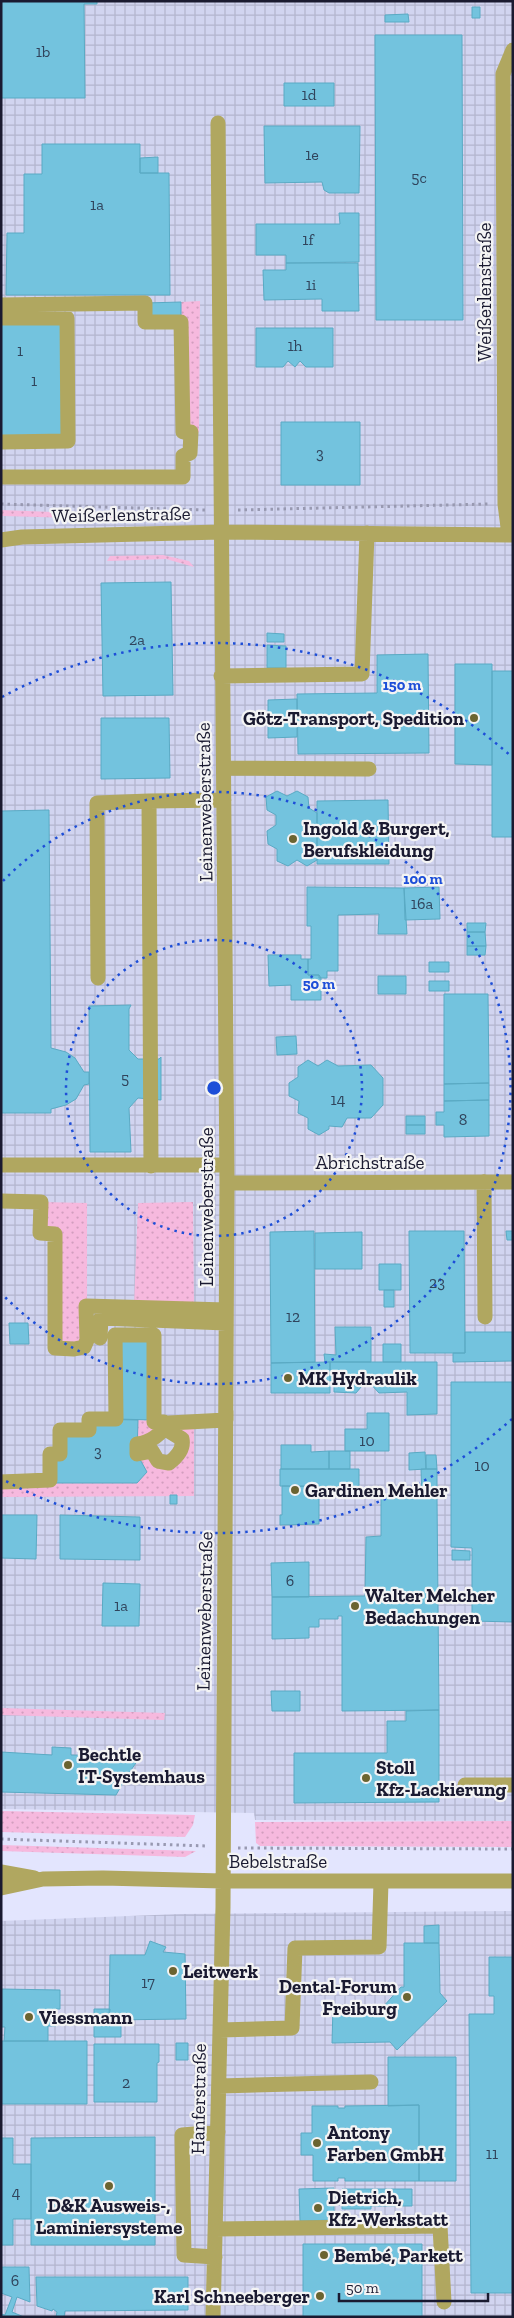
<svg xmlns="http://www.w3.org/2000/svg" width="514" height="2318" viewBox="0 0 514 2318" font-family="'Zilla Slab',serif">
<defs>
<pattern id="industrial-grid" width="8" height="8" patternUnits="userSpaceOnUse" patternTransform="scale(1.25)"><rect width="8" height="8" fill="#d1d4f0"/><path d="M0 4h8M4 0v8" fill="none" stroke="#b3b5ce"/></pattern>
<pattern id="grass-dots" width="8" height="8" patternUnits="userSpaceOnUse" patternTransform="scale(1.25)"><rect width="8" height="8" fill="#f6b9de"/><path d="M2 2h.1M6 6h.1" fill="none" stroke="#d29ebf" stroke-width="1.8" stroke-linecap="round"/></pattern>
</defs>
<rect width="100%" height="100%" fill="#e3e5fe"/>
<path fill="url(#industrial-grid)" d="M1,1h512v1820l-258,-1 -1,-7 -253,-4z
M513,1911v406h-512v-396l179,-7z"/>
<path fill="url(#grass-dots)" d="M200,301l-1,131h-16l-2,-130z
M1,510l186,7 -5,4 -179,-5h-2z
M163,555l26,6 5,6 -28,-8 -59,2 3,-5z
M41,1202l46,1v137l-32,8v-114l-15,-1z
M193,1202l1,107 -60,-2 4,-104z
M138,1420l26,2 -27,22z
M194,1422v74l-193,1v-15l135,1 11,-11 -10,-18 21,7 23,-11 -9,-18z
M1,1708l164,5 -1,7 -163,-5z
M1,1811l194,4 -2,10 -8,12 -184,-5z
M513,1821v26l-253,-1 -4,-3 -1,-21z
M1,1845l195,6 -11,6 -184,-6z"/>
<path fill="#73c3de" stroke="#5aaac4" d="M1,1h96v3h-13l1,94h-84z
M472,7h8v11h-8z
M408,14l1,8h-24v-7z
M375,35h87l1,285h-87z
M284,83h50v23h-50z
M264,126h96l-1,67h-30l-5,-3 -2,-8 -57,1z
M42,144h98v29h29l1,122h-164l1,-62h17v-59h18z
M158,157v16h-18v-15z
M339,213h20v49l-73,1v-8h-30v-31h84z
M286,263h72l1,48h-37v-12l-58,1 -1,-30h23z
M181,302v20h-36v-19z
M1,318h66l1,123 -67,1z
M256,328h77v39h-27l-6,-6 -5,6 -7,-6 -5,6h-27z
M281,422h79v63h-79z
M171,582l2,113 -70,1 -2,-113z
M267,633l17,1v8h-17z
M267,645l19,1v22h-19z
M428,654l1,99 -131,1 -1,-60 80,-1v-38z
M455,664h37v101l-37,-1z
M492,671h21v166h-21z
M297,699v38l-29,1v-38z
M101,718h68l1,60 -69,1z
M277,791l10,5 10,-5 11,6 1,11 8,5v47l-10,6 -10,-6 -9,6 -11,-5v-12l-9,-5 -1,-13 9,-6v-10l-9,-5 -1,-13z
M388,800l1,64h-72v-63z
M49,810l2,238 15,4 9,6 9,14h5v12l-5,1 -8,14 -10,6 -15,4v4h-50v-302z
M307,887l97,1 3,46h-29l1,-20 -41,1v56h-11v7h-8v-3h-11v-16h3v-33h-4z
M439,887l1,32 -35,1 -1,-32z
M467,923h19l-1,9h-18z
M467,932h18l1,14h-19z
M467,946h19l-1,9h-18z
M268,955h33v4h7v16h11l2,3v22h-30v-15l-22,1z
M429,962h20v10h-20z
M378,976h28v18h-28z
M429,981h20v10h-20z
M444,994h44l1,89 -45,1z
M131,1005l-2,4v41l9,9h21l2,-2v43l-23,-2 -9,10 2,44h-41l-1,-146z
M296,1036l1,18 -20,1 -1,-18z
M308,1060l10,6 9,-6 11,6 33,-1 12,13v27l-12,13h-24l-5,9 -13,-1v3l-10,6 -11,-6v-11l-10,-5 1,-12 -10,-5v-13l9,-6v-10z
M489,1083v17l-45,1v-17z
M489,1100v36l-45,1v-12h-8v-13h8v-11z
M406,1116h19v9h-19z
M406,1125h19v9h-19z
M314,1231l1,131 -44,1 -1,-131z
M409,1231h55l1,122h-55z
M506,1231h7v9h-6z
M362,1232v37h-47v-36z
M379,1264h22v26h-22z
M384,1290h10v17h-10z
M9,1323h19l1,21h-19z
M335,1327h36v35h-46l-1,-8 12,1z
M465,1332h48v29l-60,1v-9h12z
M115,1335h39v85l-38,-1z
M383,1344h18v18h-18z
M330,1362h107v52l-30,1v-23l-28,1 -12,-13 -11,13 -22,-1v-11h-4z
M330,1362v31h-59v-30z
M451,1382h62v240l-41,-1v-73l-21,-1z
M367,1413h22v38h-44v-22h22z
M89,1419l49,1 -1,34 10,18 -10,11h-87l10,-53h29z
M281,1445h30v7l18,-1v18h-48z
M329,1451h21v18h-21z
M425,1452l1,17 -17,1v-17z
M426,1455h10l1,14h-11z
M280,1469h79v18l-79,-1z
M421,1469h16v28l-15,1z
M282,1486h37v38l-39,1v-10h2z
M170,1495h7v9h-7z
M437,1497l2,213 -97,1v-95h-4v3h-19v8h-10v11l-37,1v-42l93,-1 1,-59 15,-1v-38z
M1,1515h36l-1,44 -35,-1z
M60,1515l80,2v43l-80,-1z
M452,1550l18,1v9h-18z
M309,1562v35h-37l-1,-34z
M103,1583l37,1 -1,42h-37z
M271,1691h29v20h-28z
M439,1710v92l-145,1v-50h93v-32h19v-10z
M52,1747l19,1v7l69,2 -11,16 2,4 -3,4h-4l-8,14 -115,-3v-40l51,3z
M439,1925v18h-15v-17z
M150,1941l16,6 -3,5 22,2 1,65 -77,1 1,-65h35z
M404,1943h35l1,50 7,8 -50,49 -7,-8 -58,1 1,-36 49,1 19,-21h3z
M489,1957h24v336h-42l-2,-279h25v-18h-5z
M1,1989l59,1v19h-4v17h-8v15h-44l1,-14h-4z
M94,2009h16l-1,11h12v17h-27z
M1,2041h86v63h-86z
M176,2043h12v17h-12z
M94,2044h65v18l-2,1v39h-63z
M388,2057h68v124h-37v-76l-31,1z
M419,2105v76h-74v-3h-7v3h-25v-26h-12v-22h11v-27h26v2h7v-2z
M155,2137v108h-124v-107z
M1,2138h12v26h18v55h-18v26h-12z
M334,2188v32l-34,1 -1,-32z
M342,2189h29v20h-29z
M371,2189h41v17h-41z
M303,2244h119v73h-119z
M1,2267h28l1,35 -13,-5 -5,15 12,5h-23v-3l4,1 7,-18 -11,-4z
M36,2277h152v33l-123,1 -1,6h-8l1,-5 -4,-3 -1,2 -15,-5z"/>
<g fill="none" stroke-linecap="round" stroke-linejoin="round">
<path stroke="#9899b1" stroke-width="3" stroke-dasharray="2.5 4" stroke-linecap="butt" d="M1,504l204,6
M238,510l252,-6
M1,1839l206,7
M238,1848l275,1"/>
<path stroke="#b0a760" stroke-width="15" d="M1,305l144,-2v19h36l2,110h8l-1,21 -7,3v21h-182
M1,318h66l1,123 -67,1
M509,535l-4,-31 -2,-430 10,-24
M1,540l21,-3 199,-5 292,3
M221,676l141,-2 5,-141
M225,768l144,1
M98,978l-1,-175 52,-2
M1,1165h226
M151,1166l-2,-365 75,-1
M484,1182l1,135
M227,1183l286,-1
M1,1201l40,1 -1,31 15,1v114l19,1 10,-2 3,-7 -1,-34 140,4v10
M100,1338l1,-20 125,5
M1,1482l49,-2v-26h10v-24h29v-11h27l-1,-84h39v87h10c1,12 -16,21 -27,22v10l15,-3 6,10 11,2c8,-6 15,-14 13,-24l-13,-8v-8l57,-3v-9
M465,1785h48
M1,1872l33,6
M1,1888l42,-9 60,-1 120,3h290
M220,2030l72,-2 3,-80 84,-1 2,-65
M219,2086l152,-4
M215,2229l225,-3 4,76
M215,2257l-31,-2 -2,-120 36,-3
M213,2317l10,-410 4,-724 -9,-1060"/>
</g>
<g fill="none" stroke="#1d4ed8" stroke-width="2.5" stroke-dasharray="2.5 5">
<circle cx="214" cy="1088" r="148"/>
<path d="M3 881A296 296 0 1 1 3 1295"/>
<path d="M512 1419A445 445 0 0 1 2 1479M2 697A445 445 0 0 1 512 757"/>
</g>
<g fill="#6b6431" stroke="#f4f4f4" stroke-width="2">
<circle cx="474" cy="718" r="5"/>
<circle cx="293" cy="839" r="5"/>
<circle cx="288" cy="1378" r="5"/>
<circle cx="295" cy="1490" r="5"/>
<circle cx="355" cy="1606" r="5"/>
<circle cx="68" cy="1765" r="5"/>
<circle cx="366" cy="1778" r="5"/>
<circle cx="173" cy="1971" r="5"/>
<circle cx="407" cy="1997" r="5"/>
<circle cx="29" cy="2017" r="5"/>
<circle cx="317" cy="2143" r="5"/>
<circle cx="109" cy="2186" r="5"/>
<circle cx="318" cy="2208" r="5"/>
<circle cx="324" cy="2255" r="5"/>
<circle cx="320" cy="2296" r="5"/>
</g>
<g text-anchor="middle" stroke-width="4.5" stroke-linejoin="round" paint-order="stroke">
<g font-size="16" fill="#30445c">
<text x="43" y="57">1b</text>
<text x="309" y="100">1d</text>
<text x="312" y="160">1e</text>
<text x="419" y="183">5c</text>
<text x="97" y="210">1a</text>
<text x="308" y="245">1f</text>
<text x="311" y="290">1i</text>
<text x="295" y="351">1h</text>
<text x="20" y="356">1</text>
<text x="34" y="386">1</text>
<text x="320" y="459">3</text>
<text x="137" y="645">2a</text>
<text x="422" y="909">16a</text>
<text x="125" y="1084">5</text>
<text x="338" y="1105">14</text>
<text x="463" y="1125">8</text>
<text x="437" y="1288">23</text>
<text x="293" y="1322">12</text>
<text x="367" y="1446">10</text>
<text x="98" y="1457">3</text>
<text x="482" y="1471">10</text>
<text x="290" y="1586">6</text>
<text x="121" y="1611">1a</text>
<text x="148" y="1988">17</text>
<text x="126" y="2088">2</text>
<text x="492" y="2159">11</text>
<text x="16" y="2198">4</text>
<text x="15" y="2286">6</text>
</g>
<g font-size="19" fill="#1a1a31" stroke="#f4f4f4">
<text transform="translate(484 292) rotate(-90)" y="7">Weißerlenstraße</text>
<text transform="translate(121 514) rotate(-1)" y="7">Weißerlenstraße</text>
<text transform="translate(204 802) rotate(-91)" y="7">Leinenweberstraße</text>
<text x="370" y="1169">Abrichstraße</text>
<text transform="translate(206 1207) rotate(-90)" y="7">Leinenweberstraße</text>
<text transform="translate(204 1611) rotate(-89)" y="7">Leinenweberstraße</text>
<text x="278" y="1868">Bebelstraße</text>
<text transform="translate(198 2099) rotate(-89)" y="7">Hanferstraße</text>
</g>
<g font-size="19" font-weight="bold" fill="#1a1a31" stroke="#f4f4f4" text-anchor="start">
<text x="464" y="725" text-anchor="end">Götz-Transport, Spedition</text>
<text x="303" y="835">Ingold &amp; Burgert,<tspan x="303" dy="22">Berufskleidung</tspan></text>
<text x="298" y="1385">MK Hydraulik</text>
<text x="305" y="1497">Gardinen Mehler</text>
<text x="365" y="1602">Walter Melcher<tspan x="365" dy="22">Bedachungen</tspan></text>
<text x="78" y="1761">Bechtle<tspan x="78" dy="22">IT-Systemhaus</tspan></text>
<text x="376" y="1774">Stoll<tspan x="376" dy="22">Kfz-Lackierung</tspan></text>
<text x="183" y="1978">Leitwerk</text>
<text x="397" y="1993" text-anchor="end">Dental-Forum<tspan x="397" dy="22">Freiburg</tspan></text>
<text x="39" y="2024">Viessmann</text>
<text x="327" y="2139">Antony<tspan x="327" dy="22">Farben GmbH</tspan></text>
<text x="328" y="2204">Dietrich,<tspan x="328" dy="22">Kfz-Werkstatt</tspan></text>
<text x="109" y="2212" text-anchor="middle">D&amp;K Ausweis-,<tspan x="109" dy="22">Laminiersysteme</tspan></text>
<text x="334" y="2262">Bembé, Parkett</text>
<text x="310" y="2303" text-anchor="end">Karl Schneeberger</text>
</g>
</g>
<circle cx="214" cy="1088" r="8" fill="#1d4ed8" stroke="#f4f4f4" stroke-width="2.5"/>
<g font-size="15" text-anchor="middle" font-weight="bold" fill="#1d4ed8" stroke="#f4f4f4" stroke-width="4.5" stroke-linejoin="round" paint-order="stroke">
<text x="402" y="690">150 m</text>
<text x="423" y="884">100 m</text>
<text x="319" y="989">50 m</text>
</g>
<rect width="514" height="2318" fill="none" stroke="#1a1a31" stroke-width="5"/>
<path d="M339 2293v8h149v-8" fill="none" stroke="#1a1a31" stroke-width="2.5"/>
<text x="346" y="2293" font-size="15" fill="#1a1a31" stroke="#f4f4f4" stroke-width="4" paint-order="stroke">50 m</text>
</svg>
